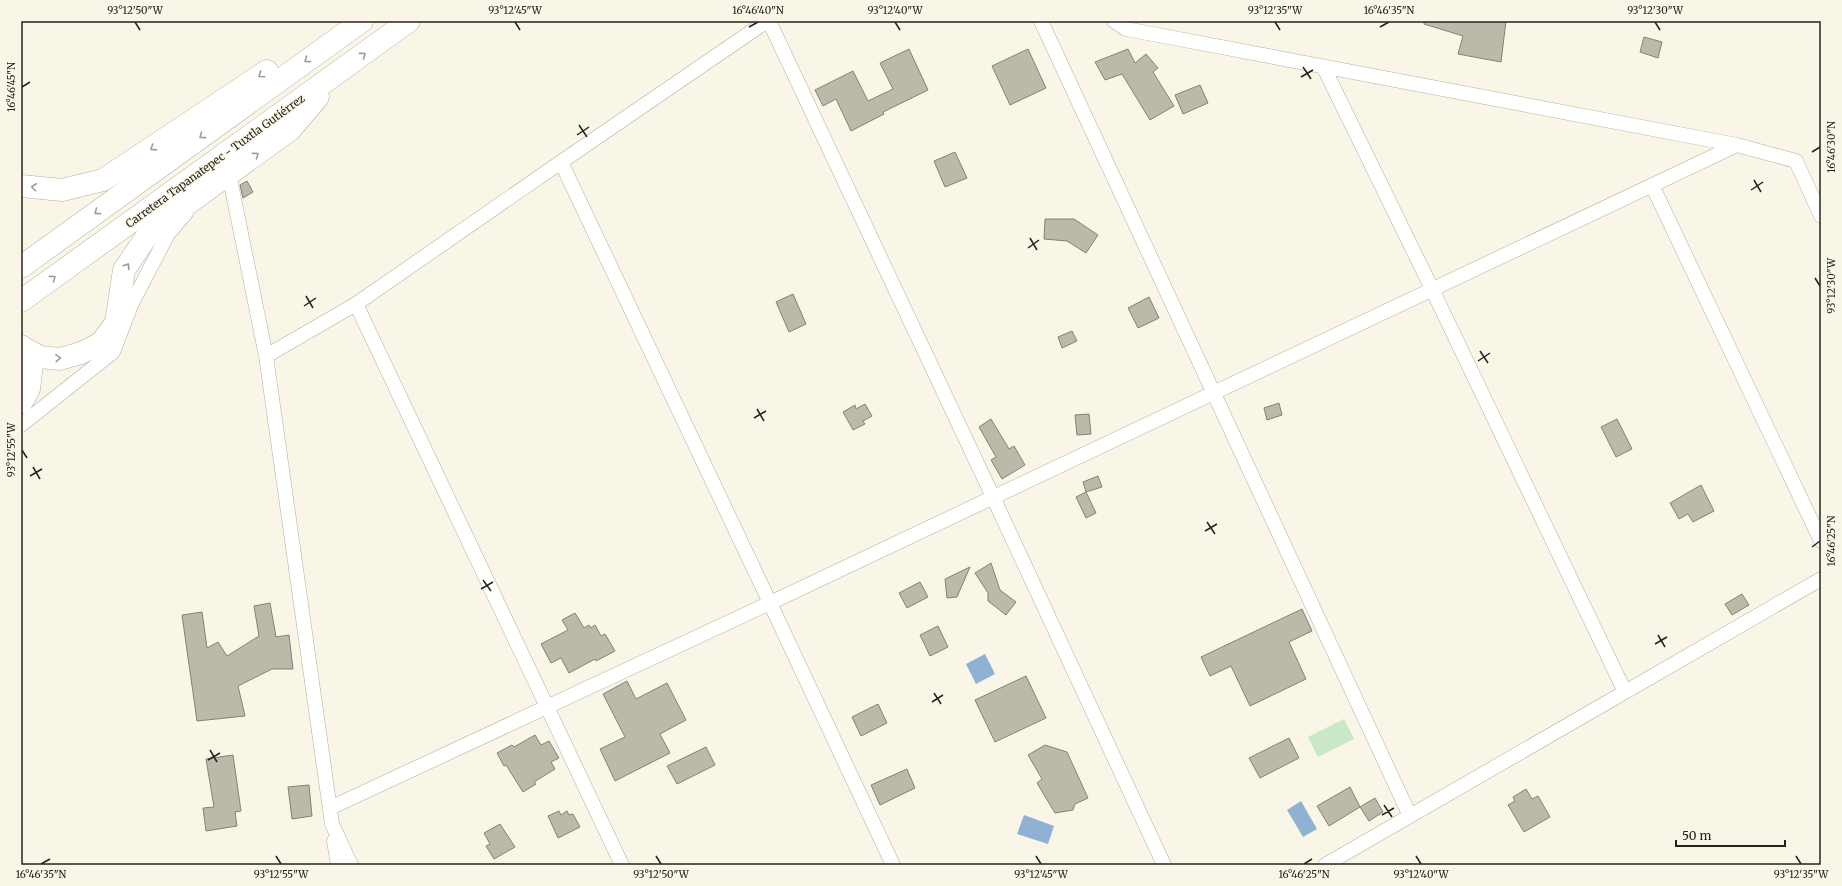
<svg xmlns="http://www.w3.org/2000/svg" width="1842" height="886" viewBox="0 0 1842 886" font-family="Merriweather,serif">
<rect width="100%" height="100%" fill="#f9f6e7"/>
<path fill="#c9e8c6" d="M1344,719l10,20 -36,18 -10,-20z"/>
<path fill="#8fb1d4" d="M985,654l10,20 -19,10 -10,-20z
M1301,801l16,28 -14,8 -16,-27z
M1024,815l30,11 -6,18 -31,-10z"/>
<path fill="#bcb9ab" stroke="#858274" d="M1424,21h82l-5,41 -43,-8 5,-18 -39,-12z
M1644,37l18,5 -4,16 -18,-6z
M909,49l19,41 -45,22 1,2 -33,17 -15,-32 -13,7 -8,-16 38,-19 15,30 25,-12 -13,-26z
M1028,49l18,39 -36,17 -18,-39z
M1128,49l7,14 11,-9 12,14 -5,4 21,34 -24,14 -28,-46 -17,6 -10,-18z
M1200,85l8,18 -25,11 -8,-19z
M955,152l12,26 -22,9 -11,-26z
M247,181l6,11 -10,6 -3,-13z
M1045,219h29l24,16 -12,18 -19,-12 -23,-2z
M793,294l13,30 -17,8 -13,-30z
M1149,297l10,21 -21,10 -10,-20z
M1072,331l5,10 -15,7 -4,-11z
M1279,403l3,12 -15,5 -3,-12z
M865,404l7,12 -9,5 2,3 -12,6 -10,-18 12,-7 1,4z
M1089,414l2,20 -14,1 -2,-20z
M991,419l18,30 5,-3 11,19 -23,14 -11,-19 5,-3 -17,-30z
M1617,419l15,30 -16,8 -15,-30z
M1098,476l4,11 -16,5 -3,-10z
M1701,485l13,26 -21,11 -5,-8 -9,5 -9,-16z
M1086,492l10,21 -10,5 -10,-21z
M991,563l9,27 16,12 -10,13 -18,-14v-8l-13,-20z
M970,567l-13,30 -10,1 -2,-19z
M920,582l8,15 -21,11 -8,-15z
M1742,594l7,11 -17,10 -7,-11z
M270,603l6,34 13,-2 4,34h-21l-34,17 7,30 -48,5 -15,-106 20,-3 5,36 11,-6 9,14 32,-20 -5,-30z
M1302,609l10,22 -23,11 17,37 -56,27 -19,-40 -21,10 -9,-19z
M575,613l9,15 5,-3 2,3 4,-3 6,11 4,-2 10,17 -19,10 -1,-2 -26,14 -8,-15 -10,5 -10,-19 27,-14 -6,-10z
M938,626l10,21 -18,9 -10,-21z
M1026,676l20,42 -51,24 -20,-42z
M627,681l9,18 31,-16 19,37 -26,14 10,19 -55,28 -15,-32 25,-12 -22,-43z
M878,704l9,19 -26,13 -9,-19z
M535,735l6,10 8,-4 10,17 -8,4 4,7 -21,13 2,2 -13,8 -17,-27 -2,1 -7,-13 15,-8 2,2z
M1289,738l10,20 -39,20 -11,-20z
M1045,745l22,7 21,46 -13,6 -2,6 -18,3 -18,-30 5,-4 -14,-24z
M706,747l9,18 -38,19 -10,-18z
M233,755l8,56 -6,1 2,14 -31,5 -3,-23 11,-1 -8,-48z
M907,769l8,19 -35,17 -9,-20z
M309,785l3,31 -20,3 -4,-32z
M1350,787l10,20 -31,19 -12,-20z
M1526,789l6,10 6,-3 12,21 -26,15 -16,-27 7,-4 -2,-4z
M1375,798l8,14 -14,9 -9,-14z
M559,811l2,4 6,-4 2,4 4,-1 7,13 -22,11 -10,-22z
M500,824l15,23 -21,12 -8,-13 4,-2 -6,-11z"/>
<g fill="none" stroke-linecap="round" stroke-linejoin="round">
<g stroke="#b1aea0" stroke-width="15">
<path id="minor" d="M769,21l224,476 171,368
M1041,21l369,795
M1114,21l12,8 611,116 59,16 25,55
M1324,68l108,221 193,403
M561,162l206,-141
M229,174l37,182 66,468 19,41
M1652,185l169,356
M266,356l90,-52 266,561
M21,425l92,-73 19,-49 36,-69 18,-21
M330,808l440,-205 -209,-441 -205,142
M334,841l4,24
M893,865l-123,-262 967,-458
M1325,865l496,-286"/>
</g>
<g stroke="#b1aea0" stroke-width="23">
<path id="trunk" d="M21,186l41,4 41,-10 164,-109
M21,267l341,-246
M21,301l388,-280
M21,346l11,17 -3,26 -8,14
M22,347l18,10 20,2 21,-6 20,-10 15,-20 8,-53 27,-40 139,-100 28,-33"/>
</g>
<use href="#minor" stroke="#fff" stroke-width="14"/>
<use href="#trunk" stroke="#fff" stroke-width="22"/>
</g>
<defs><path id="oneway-chevron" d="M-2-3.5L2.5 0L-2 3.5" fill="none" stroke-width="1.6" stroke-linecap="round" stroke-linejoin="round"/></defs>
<g stroke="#9c9c9a">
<use href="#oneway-chevron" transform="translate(363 55) rotate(-36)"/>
<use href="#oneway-chevron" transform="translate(307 60) rotate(144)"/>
<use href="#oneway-chevron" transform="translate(261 75) rotate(145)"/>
<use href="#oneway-chevron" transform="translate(202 136) rotate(144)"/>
<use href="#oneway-chevron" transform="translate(153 148) rotate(147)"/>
<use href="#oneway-chevron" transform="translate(256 155) rotate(-36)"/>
<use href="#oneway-chevron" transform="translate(34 187) rotate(-173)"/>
<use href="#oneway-chevron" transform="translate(97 212) rotate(144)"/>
<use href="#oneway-chevron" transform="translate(127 266) rotate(-58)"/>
<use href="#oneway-chevron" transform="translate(53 278) rotate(-36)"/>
<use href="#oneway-chevron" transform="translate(58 358) rotate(-3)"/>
</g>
<path fill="none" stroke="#24231e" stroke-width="1.5" d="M135,22l5,8M515,22l5,8M895,22l5,8M1275,22l5,8M1655,22l5,8M749,27l9,-5M1380,27l9,-5M1303,67l8,12M1301,77l12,-7M22,87l8,-5M579,125l8,12M577,135l12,-8M1812,152l8,-5M1754,180l7,12M1751,190l12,-8M1030,238l7,12M1028,248l11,-8M1815,278l5,8M306,296l7,12M304,306l12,-8M1480,351l8,12M1478,361l12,-8M757,409l7,12M754,418l12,-7M22,450l5,8M33,467l7,12M30,476l12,-7M1207,522l8,12M1205,531l12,-7M1812,547l8,-6M483,580l8,11M481,589l12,-7M1658,635l7,12M1655,644l12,-7M934,693l7,11M932,702l11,-7M210,750l7,12M208,760l12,-7M1384,805l8,12M1382,815l12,-7M276,856l5,8M656,856l5,8M1036,856l5,8M1416,856l5,8M1796,856l5,8M41,864l9,-5M1304,864l8,-5"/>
<g text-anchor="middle" stroke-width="3" stroke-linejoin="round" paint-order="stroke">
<g font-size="11" fill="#24231e" stroke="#f9f6e7">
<text transform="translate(215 161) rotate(-36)" y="4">Carretera Tapanatepec - Tuxtla Gutiérrez</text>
</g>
</g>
<rect width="1842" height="886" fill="none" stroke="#f9f6e7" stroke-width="44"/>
<path d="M1676 840v6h109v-6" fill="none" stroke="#24231e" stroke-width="2"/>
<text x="1682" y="840" font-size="12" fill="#24231e" stroke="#f9f6e7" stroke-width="3" paint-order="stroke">50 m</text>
<rect x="22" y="22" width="1798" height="842" fill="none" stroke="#24231e" stroke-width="1.5"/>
<g font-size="10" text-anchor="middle" fill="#24231e">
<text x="135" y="14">93°12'50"W</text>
<text x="515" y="14">93°12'45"W</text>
<text x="758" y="14">16°46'40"N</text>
<text x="895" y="14">93°12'40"W</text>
<text x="1275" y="14">93°12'35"W</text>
<text x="1389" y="14">16°46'35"N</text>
<text x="1655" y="14">93°12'30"W</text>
<text transform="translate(11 87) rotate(-90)" y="4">16°46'45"N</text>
<text transform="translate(1831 147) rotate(-90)" y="4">16°46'30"N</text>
<text transform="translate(1831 286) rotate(-90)" y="4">93°12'30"W</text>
<text transform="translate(11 450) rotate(-90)" y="4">93°12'55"W</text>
<text transform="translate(1831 541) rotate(-90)" y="4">16°46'25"N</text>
<text x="41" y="878">16°46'35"N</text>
<text x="281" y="878">93°12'55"W</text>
<text x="661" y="878">93°12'50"W</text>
<text x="1041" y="878">93°12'45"W</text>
<text x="1304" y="878">16°46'25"N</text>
<text x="1421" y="878">93°12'40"W</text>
<text x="1801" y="878">93°12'35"W</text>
</g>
</svg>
